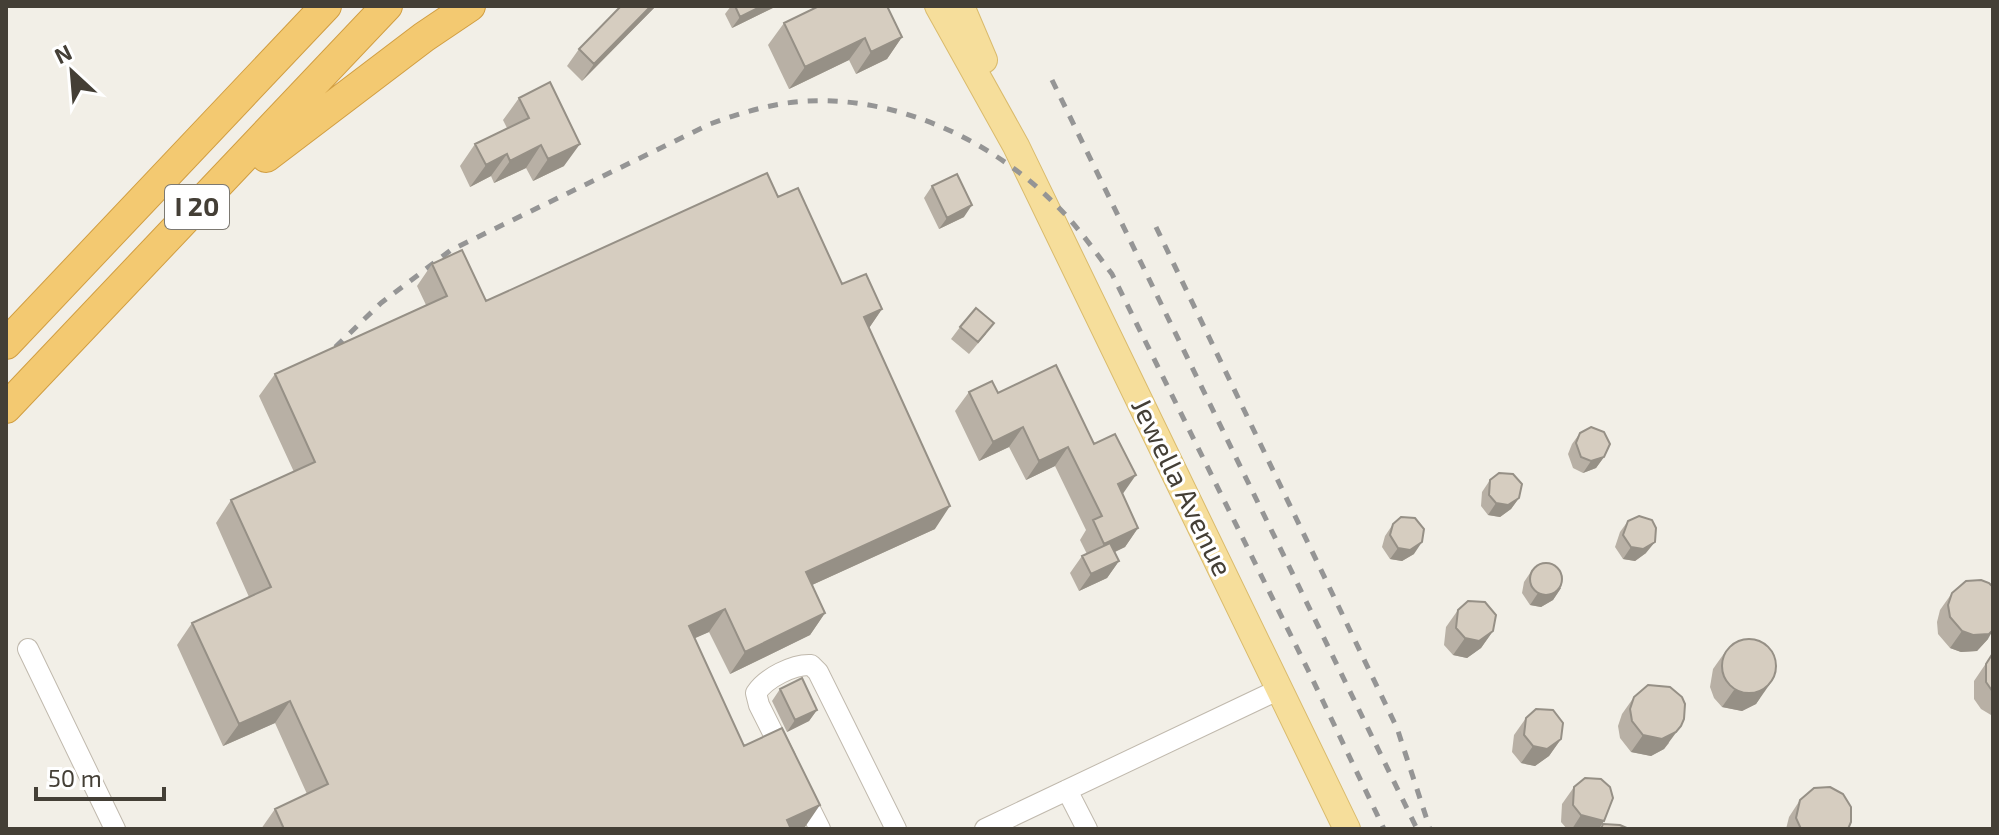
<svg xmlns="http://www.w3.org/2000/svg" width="1999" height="835" viewBox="0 0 1999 835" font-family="'Exo 2',sans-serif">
<rect width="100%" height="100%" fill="#f2efe7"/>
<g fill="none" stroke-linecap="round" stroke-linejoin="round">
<g stroke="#c0b9ad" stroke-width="22">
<path id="minor" d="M28,649l87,180
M785,757l-26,-52 -3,-12c10,-15 37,-29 55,-28l7,7 78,157
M1067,790l20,39
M802,793l18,36
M985,829l295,-140"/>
</g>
<g stroke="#dabb6c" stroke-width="28">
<path id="major" d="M938,6l78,140 331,683
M961,6l23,54"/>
</g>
<g stroke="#d19e42" stroke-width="32">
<path id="highway" d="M266,157l158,-120 46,-31
M6,344l320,-338
M6,408l381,-402"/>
</g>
<use href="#minor" stroke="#fff" stroke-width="20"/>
<use href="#major" stroke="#f6de9b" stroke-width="26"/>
<use href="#highway" stroke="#f3c971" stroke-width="30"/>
<path stroke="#959595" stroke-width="5" stroke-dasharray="10 10" stroke-linecap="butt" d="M1052,80l365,749
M1156,227l241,501 33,101
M321,361l60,-58 70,-53 259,-126c25,-9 50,-17 77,-21 96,-13 199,32 267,100 22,21 40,47 58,71l196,396 76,159"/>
</g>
<path fill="#b8b0a5" d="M656,6l-74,75 -15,-15 12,-17z
M731,6h46l-45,22 -7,-14z
M784,23l118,14 -15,22 -31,15 -7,-14 -60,29 -21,-44z
M519,98l45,68 -31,15 -7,-13 -32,15 -3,-7 -21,11 -10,-21 15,-22 32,-16 -4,-8z
M932,186l32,31 -25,12 -15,-31z
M778,197l64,87 40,25 -13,19 66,201 -123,56 13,28 -15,22 -80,39 -21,-42 -15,6 50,108 61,81 -4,2h-540l14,-20 32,-15 -32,-71 -52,23 -46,-101 15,-22 57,-26 -33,-74 15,-23 63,-28 -35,-76 16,-22 151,-69 -9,-19 15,-22 54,37z
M960,327l26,7 -17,20 -18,-15z
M969,392l29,1 96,51 28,50 16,34 -13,19 -10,5 4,9 -12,17 -28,13 -9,-18 12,-17 5,-2 -7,-14 6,-10 -31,-64 -29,14 -17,-33 -30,14 -24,-50z
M1580,433l24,24 -8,11 -13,5 -10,-5 -5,-14 4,-10z
M1490,480l29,18 -8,11 -11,8 -12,-2 -7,-9 1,-14z
M1628,521l18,32 -11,8 -12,-2 -8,-12 5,-15z
M1393,524l21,30 -12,7 -12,-2 -8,-12 3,-11z
M1532,570l29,18 -8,12 -12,7 -11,-2 -8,-12 2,-11z
M1952,593l36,46 -11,12 -16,1 -11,-4 -12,-14 -1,-12 3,-12z
M1458,610l35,21 -12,17 -14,10 -14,-3 -9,-10 2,-18z
M1725,652l35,46 -4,6 -14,7 -20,-4 -8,-9 -4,-11 3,-18z
M1993,653v62h-2l-10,-6 -7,-10v-18z
M780,689l37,21 -8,11 -22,11 -15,-31z
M1634,697l35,46 -5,6 -13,7 -20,-4 -11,-14 -2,-12 4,-12z
M1526,718l35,21 -12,17 -14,10 -14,-3 -9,-11 2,-17z
M1574,787l30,34 -5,8h-32l-6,-7 1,-18z
M1800,800l48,29h-62l3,-12z"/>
<path fill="#969086" d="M651,6h5l-74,75 12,-17z
M762,6h15l-45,22 8,-11z
M902,37l-15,22 -31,15 15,-22z
M865,38l-16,22 -60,29 16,-22z
M580,144l-16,22 -31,15 15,-22z
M541,145l-15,23 -32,15 16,-22z
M507,154l-16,22 -21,11 16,-22z
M972,205l-8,12 -25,12 8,-11z
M882,309l-15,22 -3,-14z
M1023,427l-14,20 -30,14 14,-19z
M1068,447l-13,19 -29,14 13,-19z
M1604,457l-8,11 -13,5 8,-12z
M1136,475l-14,20 -4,-11z
M1519,498l-8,11 -11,8 -12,-2 8,-12z
M950,506l-15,23 -145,66 16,-23z
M1138,528l-13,19 -34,16 13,-19z
M1422,542l-8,12 -12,7 -12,-2 8,-11z
M1655,542l-9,11 -11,8 -12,-2 8,-12z
M1119,561l-12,17 -28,13 12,-17z
M1561,588l-8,12 -12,7 -11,-2 8,-12z
M725,609l-16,23 -36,16 16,-22z
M825,613l-15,22 -80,39 15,-22z
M1993,630l-5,9 -11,12 -16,1 -11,-4 12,-17z
M1493,631l-12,17 -14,10 -14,-3 12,-17z
M1772,681l-16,23 -14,7 -20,-4 12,-17z
M290,701l-15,22 -52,23 16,-22z
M817,710l-8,11 -22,11 8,-12z
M1681,726l-17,23 -13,7 -20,-4 12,-17z
M1561,739l-12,17 -14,10 -14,-3 12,-17z
M820,805l-15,22 -4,2h-20l6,-9z
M1581,815l23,6 -5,8h-27z"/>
<path fill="#d6cdc0" stroke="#969086" stroke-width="2" d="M621,6h30l-57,58 -15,-15z
M735,6h27l-22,11z
M819,6h68l15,31 -31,15 -6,-14 -60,29 -21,-44z
M550,82l30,62 -32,15 -7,-14 -31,16 -3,-7 -21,11 -11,-21 54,-26 -10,-20z
M767,173l11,24 20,-9 44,96 24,-10 16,35 -18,8 86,189 -144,66 19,41 -80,39 -20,-43 -36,17 55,120 38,-18 38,77 -33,15 4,9h-507l-9,-20 53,-25 -38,-83 -51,23 -47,-101 79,-36 -40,-87 84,-38 -40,-88 172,-78 -15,-32 30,-14 24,51z
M957,174l15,31 -25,13 -15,-32z
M976,308l18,15 -16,19 -18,-15z
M1056,365l38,79 21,-10 21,41 -18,9 20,44 -34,16 -11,-24 9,-4 -34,-69 -29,14 -16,-34 -30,15 -24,-50 23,-11 6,12z
M1591,427l13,5 6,12 -6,13 -13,4 -10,-4 -5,-14 4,-10z
M1499,473l14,1 9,10 -3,14 -11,7 -12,-2 -7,-8 1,-15z
M1639,516l13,4 4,8 -1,14 -12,7 -12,-2 -8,-12 5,-14z
M1401,517l14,1 9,11 -2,13 -12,8 -12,-2 -8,-13 3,-11z
M1110,543l9,18 -28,13 -9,-18z
M1530 579a16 16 0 1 1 32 0a16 16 0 1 1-32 0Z
M1981,580l8,3 4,4v43l-4,4 -16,1 -11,-4 -12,-14 -2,-12 4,-12 14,-12z
M1468,601l17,1 11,13 -3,16 -14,10 -14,-3 -9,-10 2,-18z
M1722 666a27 27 0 1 1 54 0a27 27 0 1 1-54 0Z
M1993,653v39l-7,-10v-18z
M802,678l15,32 -22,10 -15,-31z
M1648,685l22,2 12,10 3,7 -1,15 -3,7 -5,6 -14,7 -19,-4 -11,-14 -2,-12 4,-12z
M1536,709l17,1 10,13 -2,16 -14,10 -14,-3 -9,-11 2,-17z
M1585,778l16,1 9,8 3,11 -9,23 -23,-6 -8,-10 1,-18z
M1830,787l13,7 8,13v15l-3,7h-47l-5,-11 4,-18 14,-12z
M1603,824l17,1 9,4h-28z"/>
<g text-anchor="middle" stroke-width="6" stroke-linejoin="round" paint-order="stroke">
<rect fill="#fff" stroke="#7c7972" stroke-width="2" x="165" y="185" width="64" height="44" rx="6"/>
<g font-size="26" font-weight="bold" fill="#443f36">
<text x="197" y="216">I 20</text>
</g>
<g font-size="28" fill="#443f36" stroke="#fff">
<text transform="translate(1182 487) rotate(64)" y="10">Jewella Avenue</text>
</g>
</g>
<rect width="1999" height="835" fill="none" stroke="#443f36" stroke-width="16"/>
<g transform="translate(72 72) rotate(334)" stroke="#ffffff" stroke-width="6" paint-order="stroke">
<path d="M0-6L14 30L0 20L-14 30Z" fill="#443f36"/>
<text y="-12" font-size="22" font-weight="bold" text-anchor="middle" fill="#443f36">N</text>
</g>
<path d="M36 787v12h128v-12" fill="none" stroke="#443f36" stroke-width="4"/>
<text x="48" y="787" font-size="24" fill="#443f36" stroke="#ffffff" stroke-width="6" paint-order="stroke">50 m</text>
</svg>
